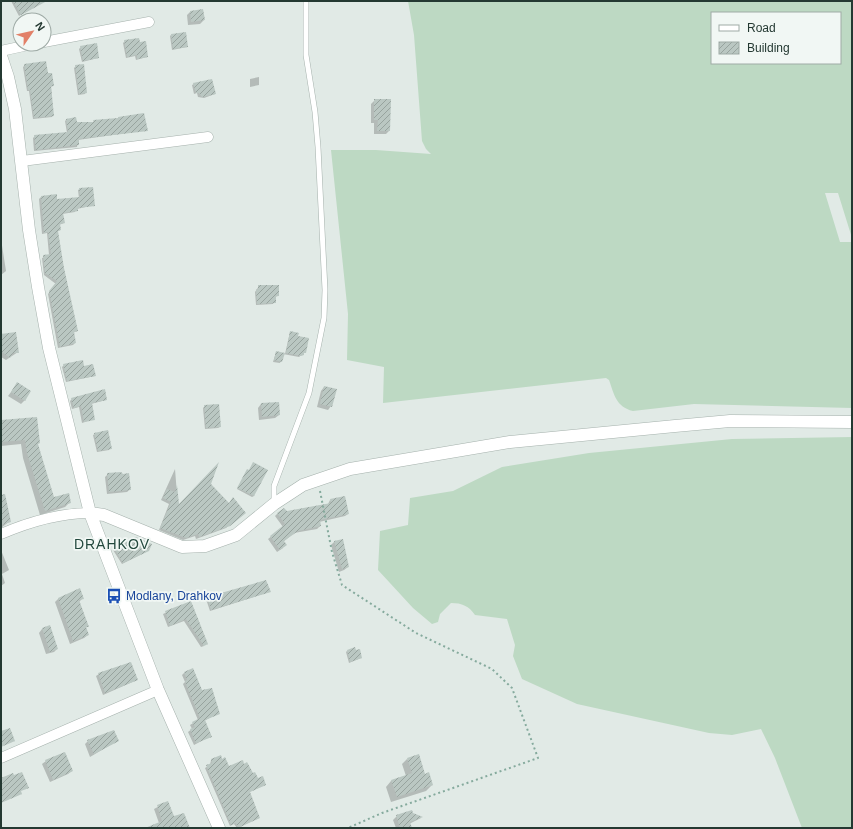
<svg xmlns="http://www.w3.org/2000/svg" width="853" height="829" viewBox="0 0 853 829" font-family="Helvetica,sans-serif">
<defs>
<pattern id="building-hatch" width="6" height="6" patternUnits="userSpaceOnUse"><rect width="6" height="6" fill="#bac7c2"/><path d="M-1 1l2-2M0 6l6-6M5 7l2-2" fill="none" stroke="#97a39e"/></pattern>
</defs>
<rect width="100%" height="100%" fill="#e1eae6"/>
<path fill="#bdd9c3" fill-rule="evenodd" d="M408,1h444v237l-14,-45h-13l15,49h12v166l-158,-4 -61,7c-17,-4 -19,-17 -24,-31l-3,-2 -223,25 1,-36 -37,-7 1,-46 -17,-164h45l55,4 -5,-5 -4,-8 -8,-106zM712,13h128v50h-128z
M852,437v391h-50l-27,-70 -14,-29 -29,6 -23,-2 -132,-29 -55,-25 -9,-23 2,-11 -8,-26 -32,-4c-6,-9 -13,-12 -24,-12l-11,11 -2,8 -6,2 -19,-16 -35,-38 2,-39 28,-6 2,-27 43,-7 49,-24 87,-14 143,-14z"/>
<path fill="#0003" d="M11,1h34l-26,15z
M190,12l14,8 -4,4 -12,1 -1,-10z
M171,35l16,12 -15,3 -2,-14z
M125,41l14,2 8,14 -11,3 -1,-4 -9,2 -3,-15z
M81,47l17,11 -16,4 -3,-13z
M25,65l22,10 6,11 -2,1 2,28 -1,2 -19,2 -4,-28h-2l-4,-24z
M76,66l10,26 -1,2 -7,1 -4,-27z
M259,77v8l-9,2v-8z
M194,84l21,10 -11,4 -6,-1 -1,-4 -3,1 -2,-9z
M375,100l15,30 -4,4h-12v-11h-3v-19z
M66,120l10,3h16l2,-2 53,9 -69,10 -1,7 -43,4 -1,-13 2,-2 32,-3 -2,-12z
M80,189l14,16 -17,4 -2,3 -13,2 2,9 -5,2 1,5 -3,2 6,37 14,62 -4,2 2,10 -2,2 -15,3 -10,-54 8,-10 -12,-9 -2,-17 7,-3 -2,-22 -5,1 -3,-35 2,-2 15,4 23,-3 -1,-8z
M1,239l5,32 -5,4z
M259,286l19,10 -3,1 -2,7 -17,1 -1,-13z
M290,332l7,4 8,16 -6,5 -16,-3 -3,9 -7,-1 3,-10 9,2z
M1,335l17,17 -12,8 -5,-3z
M64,365l19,2 12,9 -29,6 -4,-15z
M17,384l8,16 -4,4 -13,-8z
M324,387l7,19 -3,4 -11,-3 4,-16z
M72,399l34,1 -15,4 3,15 -12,4 -3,-16 -7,2 -2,-8z
M261,404l18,11 -4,3 -16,2 -1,-12z
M205,406l15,21 -2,1 -13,1 -2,-21z
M1,421l36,24 16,53 17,4 -5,5 -25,8 -17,-57 -2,-14 -20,2z
M95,434l15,14 -1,2 -12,2 -4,-17z
M253,464l1,32 -2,1 -15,-8z
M175,469l3,38 32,-23 19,20 4,-5 9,16 -16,13 -30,11 -1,-3 -12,4 -24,-10 10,-26 -8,-4z
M108,474l22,15 -3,3 -20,2 -2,-17z
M330,500l18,14 -3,2 -26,6 1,4 -3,3 -23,4 -11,9v6l-6,4 -9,-13 15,-12 -8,-11 2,-2 7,-5 2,3 42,-8z
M1,512l9,9 -9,7z
M335,541l13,26 -4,3 -5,2 -8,-27z
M115,549l31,3 -24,12 -9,-14z
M1,550l8,20 -7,4 3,9 -4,3z
M269,592l-59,19 -4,-12 2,-1z
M59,598h24l-4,4 8,24 -1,2 2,7 -4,3 -14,6 -15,-42z
M190,602l14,44 -3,1 -17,-26 -16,6 -5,-13z
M42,629l15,20 -3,3 -8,2 -7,-21z
M347,651l14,7 -12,5 -3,-11z
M184,673l35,40 -15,8 7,15 -17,9 -6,-13 4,-3 -2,-4 8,-5 -15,-36 2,-2 -3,-7z
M99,674l38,6 -34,15 -7,-19z
M88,741h29l-27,16 -5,-13z
M220,756l8,12 15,-3 22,20 -16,7 10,26 -22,10 -3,-4 -4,2 -25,-58 5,-3 1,-5z
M407,759l18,16 7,10 -6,6 -35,11 -5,-15 5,-6 15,-5 -4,-12z
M46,761l26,10 -4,3 -18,8 -8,-18z
M167,802l6,16 16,10h-37l7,-5 -5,-14z
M413,814l8,4 -12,6 2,4h-15l-3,-8 4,-4z"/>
<path fill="url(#building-hatch)" d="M13,1h34l-26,14z
M203,9l2,11 -14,2 -1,-11z
M186,32l2,15 -15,2 -2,-15z
M139,38l1,4 6,-1 2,16 -11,2v-4l-10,2 -3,-17z
M97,43l2,15 -16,3 -3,-15z
M46,61l2,12h4l2,13h-3l3,30 -20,2 -4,-28h-2l-4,-26z
M84,64l3,29 -8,1 -4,-29z
M212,79l4,15 -14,3 -3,-4h-3l-3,-10z
M374,99h17l-1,32h-13l1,-11h-4z
M144,113l4,18 -69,8v6l-43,5 -2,-15 34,-3 -2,-13 10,-2 1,5h17l-1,-2 25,-2v-1z
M93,187l2,19 -17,2v3l-15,2 2,10 -5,1 1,6 -3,1 6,37 14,63 -4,1 2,11 -16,4 -11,-56 8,-10 -12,-8 -2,-18 8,-1 -3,-22 -4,1 -3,-37 16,-2v5l23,-2 -1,-9z
M258,285h21v11h-3v7l-19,1 -1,-14 2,-1z
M290,331l9,2 -1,3 11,2 -3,15h-2v2l-3,1 -15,-3z
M16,332l3,21h-6l-3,5 -9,-7v-17z
M276,351l9,2 -3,9 -8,-2z
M83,360l1,6 9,-2 3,12 -29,5 -4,-17z
M17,382l14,9 -6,10 -14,-9z
M324,386l13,3 -5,18 -12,-3z
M105,389l2,11 -15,3 3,17 -11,2 -3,-16 -7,2 -3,-10z
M279,402l1,13 -18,2 -1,-14z
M219,404l2,23 -15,1 -2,-23z
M37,417l3,26 -2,1 16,53 15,-4 2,10 -26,8 -18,-58 -2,-13 -24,2v-22z
M108,430l4,19 -14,2 -4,-18z
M219,462l-8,22 18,19 4,-6 13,16 -16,13 -31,11 -1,-3 -12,4 -26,-10 11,-26 -8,-4 4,-9 8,3 2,-7 2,19z
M253,462l15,8 -14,26 -17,-8 10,-19 2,1z
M121,472l2,2 6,-1 2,17 -22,2 -2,-19z
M5,494l6,28 -10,3v-30z
M345,496l4,18 -29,6 1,6 -23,5 -14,10 3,4 -7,5 -10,-14 15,-12 -8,-11 7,-5 3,3 44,-8 -1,-4z
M136,537l16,7 -3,7 -26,12 -9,-15z
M343,539l6,28 -7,2 -8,-28z
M266,580l5,12 -60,18 -4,-13z
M80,588l4,11 -5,1 10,27h-3l3,8 -16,6 -15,-43z
M191,601l17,43 -4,2 -18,-27 -16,7 -5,-15z
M50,625l8,24 -8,3 -8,-24z
M355,647l1,3 4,-1 2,9 -12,4 -3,-12z
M131,662l7,18 -33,13 -7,-20z
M193,668l9,22 10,-2 8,26 -15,6 7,17 -16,6 -6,-14 5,-2 -3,-5 8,-4 -13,-31 -2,-6 2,-1 -3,-8z
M10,728l5,13 -14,6v-16z
M114,730l5,11 -25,13 -7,-14z
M65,752l8,19 -20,9 -8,-20z
M419,754l6,20 4,-2 4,13 -36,12 -6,-17 21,-7 -5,-15z
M221,755l1,4 3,-2 4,9 14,-6 1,4 3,-2 6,11 2,-1 3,6 5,-2 3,9 -16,7 10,26 -22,10 -2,-5 -5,2 -25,-60 6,-2 -1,-4z
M22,772l7,16 -8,3 1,3 -21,9v-25l12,-5 1,2z
M168,801l6,15 10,-3 6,15h-45l17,-7 -5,-16z
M412,810l1,3 10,4 -13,5 2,6h-12l-4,-13z"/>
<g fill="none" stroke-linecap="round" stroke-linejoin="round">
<g stroke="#a5b1ac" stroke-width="6">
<path id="service" d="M274,503v-17l35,-93 15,-75 1,-28 -7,-143 -3,-35 -9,-57v-54"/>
</g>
<g stroke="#a5b1ac" stroke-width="11">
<path id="minor" d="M44,42l105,-20
M1,51l32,-7
M22,161l186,-24
M1,534c28,-12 59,-21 89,-21
M1,758l157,-68"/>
</g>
<g stroke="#a5b1ac" stroke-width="13">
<path id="tertiary" d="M1,56l7,21 7,32 14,121 9,57 11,61 41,165 68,177 61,138
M90,513l14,2 78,32 23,-1 31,-11 38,-31 29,-19 47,-16 160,-27 165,-16 55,-5 122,1"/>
</g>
<path stroke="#85aa9d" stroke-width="2" stroke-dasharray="2 3" stroke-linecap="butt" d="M320,491l12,61 10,33 74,48 76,36 20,19 26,70 -156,55 -34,15"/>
<use href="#service" stroke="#fff" stroke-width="5"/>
<use href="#minor" stroke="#fff" stroke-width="10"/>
<use href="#tertiary" stroke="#fff" stroke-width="12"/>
</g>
<defs>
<g id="bus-bare" transform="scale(1.2)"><path d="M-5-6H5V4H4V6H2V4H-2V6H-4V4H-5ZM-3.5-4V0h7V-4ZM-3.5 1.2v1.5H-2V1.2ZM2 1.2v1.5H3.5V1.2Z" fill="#1a4fb4" stroke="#f1f7f4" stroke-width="2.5" paint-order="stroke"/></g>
</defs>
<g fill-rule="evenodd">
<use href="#bus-bare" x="114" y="596"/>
</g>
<g text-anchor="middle" stroke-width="3.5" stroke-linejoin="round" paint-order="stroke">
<g font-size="12" fill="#164399" stroke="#f1f7f4" text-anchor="start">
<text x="126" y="600">Modlany, Drahkov</text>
</g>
<g font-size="14" letter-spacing="1" fill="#22483d" stroke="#f1f7f4">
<text x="112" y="549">DRAHKOV</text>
</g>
</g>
<rect width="853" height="829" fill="none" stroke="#243932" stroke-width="4"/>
<rect x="711" y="12" width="130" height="52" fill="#f1f7f4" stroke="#9faba6"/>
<rect x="719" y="25" width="20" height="6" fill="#ffffff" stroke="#9faba6"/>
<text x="747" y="32" font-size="12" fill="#243932">Road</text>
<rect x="719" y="42" width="20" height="12" fill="url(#building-hatch)" stroke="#9faba6"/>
<text x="747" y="52" font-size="12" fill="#243932">Building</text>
<g transform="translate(32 32) rotate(56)"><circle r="19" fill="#f1f7f4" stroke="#9faba6"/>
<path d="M0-3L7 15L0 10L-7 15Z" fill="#e28068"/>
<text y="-6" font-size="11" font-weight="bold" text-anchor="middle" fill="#243932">N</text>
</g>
</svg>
